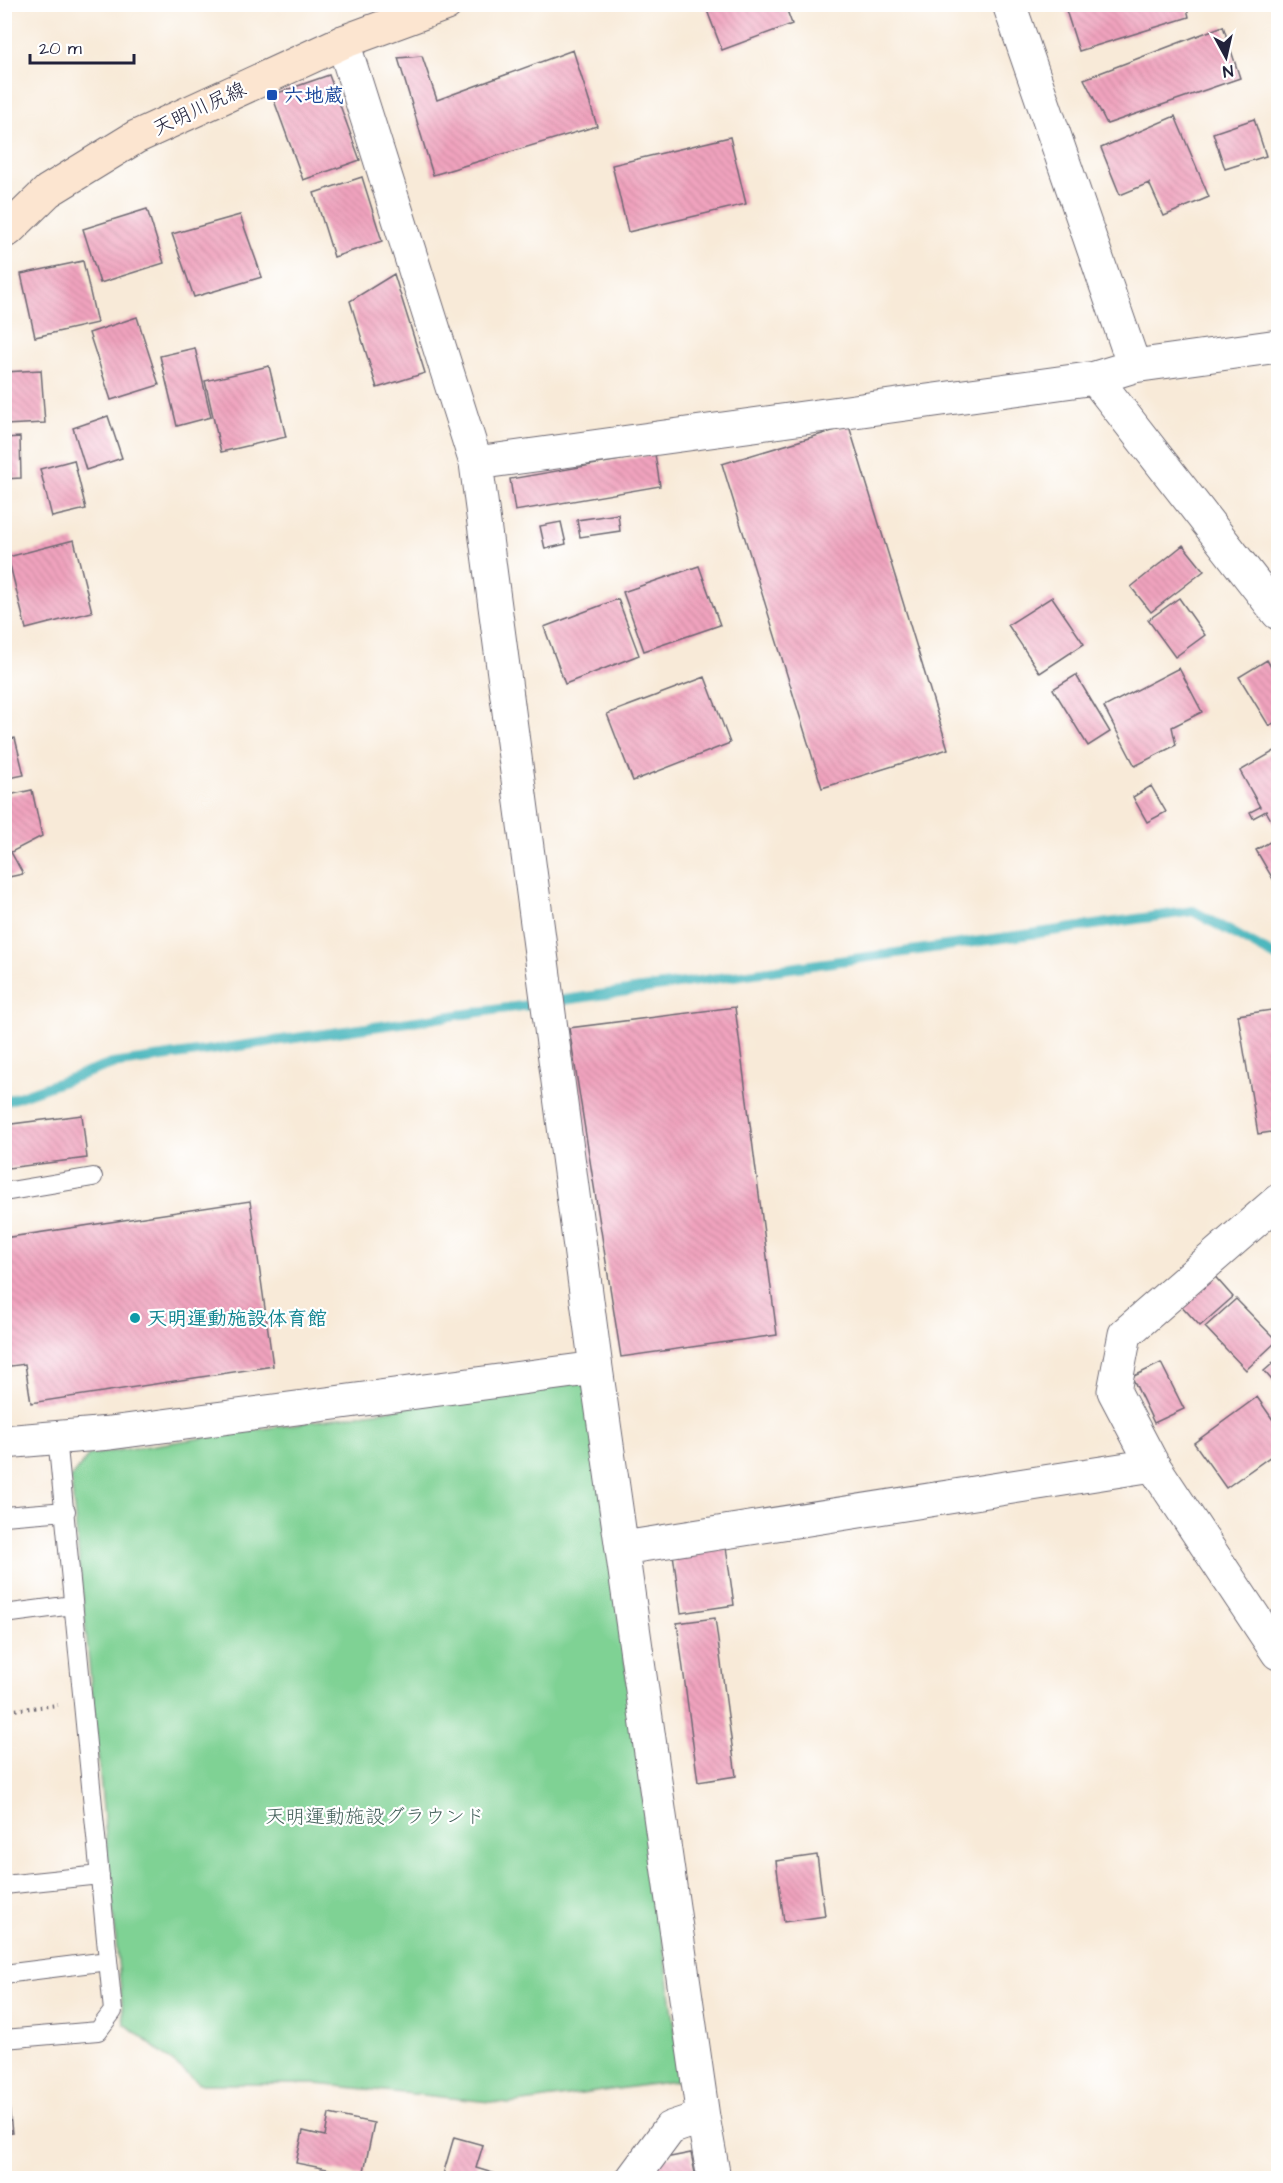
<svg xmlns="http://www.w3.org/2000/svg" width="1283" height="2183" viewBox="0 0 1283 2183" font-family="'Architects Daughter','Klee One',sans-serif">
<defs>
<pattern id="building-back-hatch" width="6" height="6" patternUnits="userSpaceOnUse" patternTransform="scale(1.5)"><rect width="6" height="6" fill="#f0a3be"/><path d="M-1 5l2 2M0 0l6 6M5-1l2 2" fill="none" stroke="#ce8ca4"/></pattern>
</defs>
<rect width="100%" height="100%" fill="#fff"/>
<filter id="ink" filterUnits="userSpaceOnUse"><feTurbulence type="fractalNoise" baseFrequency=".0167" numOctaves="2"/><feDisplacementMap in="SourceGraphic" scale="12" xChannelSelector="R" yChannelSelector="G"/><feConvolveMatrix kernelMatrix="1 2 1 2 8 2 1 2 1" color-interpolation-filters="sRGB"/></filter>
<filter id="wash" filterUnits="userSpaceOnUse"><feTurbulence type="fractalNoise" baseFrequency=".008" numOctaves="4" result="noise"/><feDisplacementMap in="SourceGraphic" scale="24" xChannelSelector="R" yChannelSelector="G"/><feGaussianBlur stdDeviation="1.35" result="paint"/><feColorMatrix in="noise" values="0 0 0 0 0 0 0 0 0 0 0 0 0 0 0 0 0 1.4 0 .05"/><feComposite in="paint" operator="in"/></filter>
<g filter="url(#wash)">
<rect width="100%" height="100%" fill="#f8ead8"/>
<path fill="#7fd294" stroke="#507a68" stroke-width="1.5" d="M587,1380l95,700 -173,24 -192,-20h-117l-76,-61 -53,-545 18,-23z"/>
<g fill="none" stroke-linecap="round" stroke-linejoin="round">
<path stroke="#41b2b9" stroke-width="10" d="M4,1102l108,-38 1081,-153 85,47"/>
</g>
<g id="blocks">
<path fill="url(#building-back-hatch)" d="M1064,4h122l3,13 -110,34z
M705,5h80l7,19 -70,26z
M1223,26l17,52 -133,46 -23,-45z
M573,50l24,76 -164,49 -35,-117 24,-2 15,44z
M329,75l31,85 -57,20 -31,-85z
M1175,116l34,81 -45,19 -15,-33 -29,12 -19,-47z
M1254,119l12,37 -41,13 -12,-36z
M730,137l16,67 -118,28 -16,-67z
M362,177l20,64 -48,16 -20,-64z
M147,209l17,54 -64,20 -17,-54z
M240,215l22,62 -68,20 -22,-63z
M83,261l14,62 -62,14 -14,-63z
M394,274l31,99 -48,15 -27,-87z
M137,317l22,68 -48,15 -22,-67z
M195,348l16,69 -34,9 -17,-70z
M269,366l17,71 -65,15 -16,-71z
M41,370l4,53 -41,2v-53z
M108,416l14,42 -36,12 -13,-42z
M849,426l99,323 -126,39 -100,-324z
M20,437l1,41 -17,1v-41z
M655,454l5,32 -145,25 -5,-32z
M74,460l12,49 -34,8 -12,-48z
M618,514l2,17 -40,6 -3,-17z
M561,522l5,22 -21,5 -5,-23z
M74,540l18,72 -66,17 -18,-72z
M1183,545l21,26 -53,41 -20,-25z
M699,566l21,59 -76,26 -21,-59z
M1052,597l32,47 -44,29 -32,-48z
M1179,598l26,37 -30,22 -27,-37z
M618,599l21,56 -74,29 -21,-57z
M1267,660l11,19v41l-9,6 -30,-49z
M1179,668l23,44 -30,15 4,18 -41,21 -31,-59z
M1076,675l34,57 -22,14 -35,-57z
M705,677l25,66 -97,38 -26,-67z
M15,738l9,37 -20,4v-39z
M1278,749v74l-4,2 -8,-14 -13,7 -3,-6 10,-5 -20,-36z
M1151,786l15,26 -19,10 -14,-25z
M32,790l10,46 -31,16 12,22 -19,4v-59h4l-4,-23z
M1278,837v41l-4,3 -18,-31z
M735,1007l42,328 -156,22 -52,-329z
M1278,1009v70h-1l1,12v40l-20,3 -20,-119z
M82,1115l5,43 -79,10 -4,-43z
M250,1201l23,165 -242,37 -6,-39 -21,3v-95h4l-4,-34z
M1210,1271l23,26 -33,29 -23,-25z
M1236,1299l41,42 -31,29 -41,-43z
M1278,1359v28l-14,-16z
M1161,1363l23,46 -30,14 -22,-46z
M1257,1397l21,30v24l-52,37 -32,-45z
M726,1547l8,58 -53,8 -8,-59z
M715,1618l21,158 -38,6 -21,-159z
M817,1855l8,61 -41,6 -8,-61z
M8,2096l4,37 -8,1v-37z
M329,2114l45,9 -11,53 -67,-13 7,-32 22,5z
M454,2137l29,8 -7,23 33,10h-67z
M691,2153l5,25h-38l-3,-18z"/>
</g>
</g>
<g filter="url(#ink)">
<use href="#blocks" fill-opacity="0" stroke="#6d6872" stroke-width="1.5"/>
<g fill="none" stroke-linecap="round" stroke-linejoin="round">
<g stroke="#6d6872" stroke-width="20">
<path id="lane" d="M4,1192l89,-15
M4,1516l62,-5
M4,1614l69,-9
M4,1885l96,-10
M4,1974l104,-13
M4,2039l94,-8 15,-20 -56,-574"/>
</g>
<g stroke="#6d6872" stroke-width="35">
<path id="street" d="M1009,4l125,362
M343,42l133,421 120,905 107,749 11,61
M1095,378l183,235
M476,463l619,-85 39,-12 144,-20
M1278,1201l-153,133 -11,57 39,74 125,188
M4,1442l106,-9 486,-65
M623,1548l530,-83
M633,2178l37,-50 33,-11"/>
</g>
<g stroke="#6d6872" stroke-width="35">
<path id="secondary" d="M4,231l4,-1 40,-39 88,-54 207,-95 103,-38"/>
</g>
<path stroke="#6d6872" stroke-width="4" stroke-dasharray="1.5 4.5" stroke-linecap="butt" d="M4,1711l54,-6"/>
<use href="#lane" stroke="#fff" stroke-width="18"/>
<use href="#street" stroke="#fff" stroke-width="33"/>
<use href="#secondary" stroke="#fce5d0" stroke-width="33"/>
</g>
</g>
<rect fill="#1a4fb4" stroke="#fff" stroke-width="2" x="266" y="89" width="12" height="12" rx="3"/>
<circle fill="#0f9aa8" stroke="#fff" stroke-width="2" cx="135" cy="1318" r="6"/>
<g text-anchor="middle" stroke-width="4.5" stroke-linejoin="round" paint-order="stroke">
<g font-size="20" font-weight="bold" fill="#164399" stroke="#fff" text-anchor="start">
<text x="284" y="102">六地蔵</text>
</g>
<g font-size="20" fill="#22223b" stroke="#fff">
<text transform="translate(199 108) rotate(-25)" y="7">天明川尻線</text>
</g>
<g font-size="20" font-weight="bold" fill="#0d838f" stroke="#fff" text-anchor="start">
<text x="147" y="1325">天明運動施設体育館</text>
</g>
<g font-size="20" fill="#43605a" stroke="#fff">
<text x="375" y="1823">天明運動施設グラウンド</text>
</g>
</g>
<rect width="1283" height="2183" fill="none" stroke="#fff" stroke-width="24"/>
<g transform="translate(1226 57) rotate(172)" stroke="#ffffff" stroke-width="4.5" paint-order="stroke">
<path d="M0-4.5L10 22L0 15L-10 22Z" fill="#22223b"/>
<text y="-9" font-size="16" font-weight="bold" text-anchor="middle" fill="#22223b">N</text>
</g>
<path d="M30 54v9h104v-9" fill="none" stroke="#22223b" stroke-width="3"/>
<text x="39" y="54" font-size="18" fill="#22223b" stroke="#ffffff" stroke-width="4.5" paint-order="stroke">20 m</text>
</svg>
